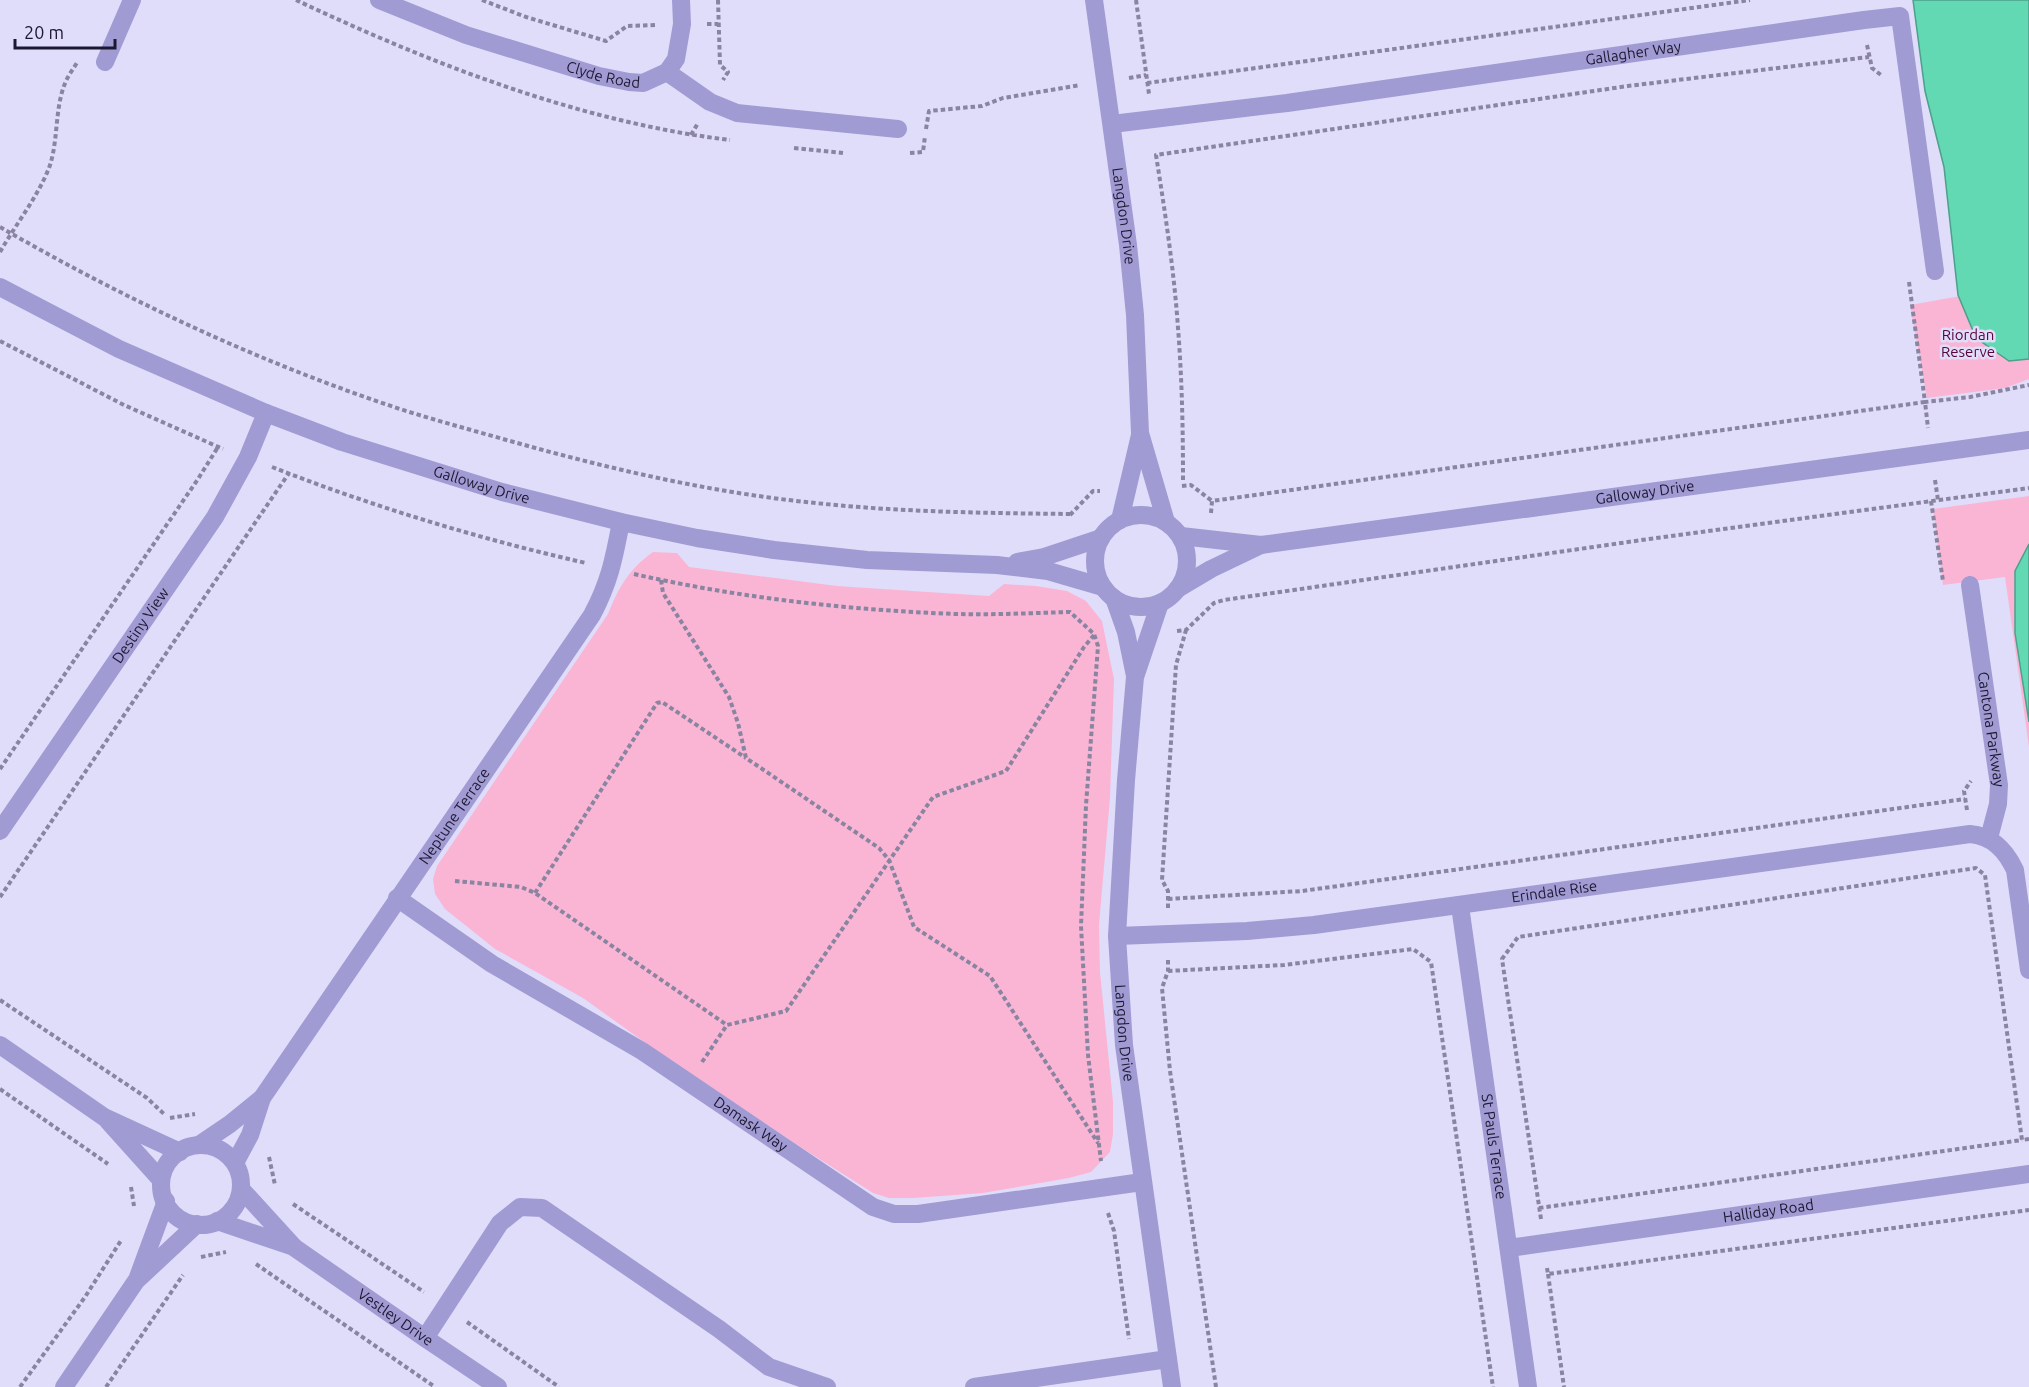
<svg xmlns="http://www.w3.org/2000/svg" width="2029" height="1387" viewBox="0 0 2029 1387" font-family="Ubuntu,sans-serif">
<rect width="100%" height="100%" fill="#e0ddfb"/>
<path fill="#fab5d5" d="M2029,0v379l-24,9 -78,10 -17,-93 62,-11z
M2029,496v251l-24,-170 -62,8 -10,-76z
M653,552l24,1 12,14 148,19 152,10 15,-12 32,2 31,5 19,10 16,20 12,58 -4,119 -11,127 1,47 13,130v32l-3,18 -19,20 -22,6 -86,15 -69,5h-25l-16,-5 -71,-45 -155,-104 -64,-46 -88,-49 -50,-40 -10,-15 -2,-15 4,-13 171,-252c11,-27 20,-44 45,-62z"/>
<path fill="#63d9b3" stroke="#4e9f8c" stroke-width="1.5" d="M1913,0h116v359l-20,2 -33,-23 -18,-43 -14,-128 -19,-76z
M2029,544v178l-14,-89v-62z"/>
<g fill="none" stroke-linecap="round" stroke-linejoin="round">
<path stroke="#8985a1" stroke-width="4" stroke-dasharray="4.5 3" stroke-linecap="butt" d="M296,0c136,64 284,122 434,140
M482,0l44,17 80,24 21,-15 28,-1
M718,0l2,65 8,7 -5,8
M1136,0l13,94
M707,24h11
M1867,45l5,23 9,7
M1129,78l17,-3
M1147,83l603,-83
M926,129l3,-18 53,-5 21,-8 77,-13
M691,135l7,-12
M794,148l49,5
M910,153l13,-1 2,-16
M0,227c126,73 261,136 400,182 34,11 68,20 103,30 99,28 200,52 303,63 88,10 176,11 264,12
M0,252c16,-28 37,-54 49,-84 10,-28 5,-60 17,-87 3,-7 8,-13 12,-20
M1909,282l16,120 45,-5 59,-12
M0,341l124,64 99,44
M272,467c102,40 208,72 314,96
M1183,480c0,-51 -1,-101 -5,-152 -4,-58 -13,-116 -22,-173l472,-69 241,-29
M1935,480l3,20
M1182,486l9,-1 21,16
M1931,501l12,80
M1211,513l1,-12 713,-99 3,26
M1070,515l23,-24h7
M634,574c106,24 214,36 322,40 38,1 76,-1 114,-2l24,22 4,12 -12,159 -5,121 7,129 13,106
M661,580l2,13 66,104 9,26 8,35 133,90 10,12 25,67 76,49 108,167
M1177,631l9,-1 28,-27 10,-3 425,-61 380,-51
M0,769l198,-290 20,-32
M1967,810l-3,-19 7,-10
M455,881l66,6 14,6 192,132
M535,893l122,-190 5,-1 84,56
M0,897l289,-424
M1168,899l134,-8 663,-92
M1168,908v-17l-6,-11 14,-215 10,-35
M1168,960v11l-6,17 8,83 46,316
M1168,971l116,-6 129,-16 18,13 62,425
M0,1000l147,98 17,16
M702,1062l25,-37 59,-14 147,-214 73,-26 78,-124 11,-13
M0,1089l108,75
M170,1118l25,-4
M269,1157l6,28
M131,1187l3,19
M293,1204l131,88
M1539,1208l483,-68
M1108,1213l6,18 15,108
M1541,1219l-39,-260 16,-22 458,-69 9,7 37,265 7,-1
M201,1257l25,-5
M256,1264l179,123
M1547,1268l1,6 481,-64
M1548,1274l16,113
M467,1322l92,65
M20,1387l65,-90 37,-58
M106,1387l77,-112"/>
<g stroke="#a19bd3" stroke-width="18">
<path id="s1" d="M379,0l87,35 133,41 30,6 14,1 24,-11 9,-13 6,-35 -1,-24"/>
<path id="s2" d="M1094,0l34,245 7,70 5,118 26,89"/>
<path d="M105,62l27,-62"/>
<path d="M667,72l43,30 27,11 161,16"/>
<path id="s3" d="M1112,124l175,-21 577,-83 36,-4 35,255"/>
<path id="s4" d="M0,287l119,62 147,64 76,29 160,50 119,30 76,16 77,12 93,10 130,5 51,6 55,16"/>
<circle cx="1141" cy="561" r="46"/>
<path d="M1120,520l20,-85"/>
<path id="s5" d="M1181,536l80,9 768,-105"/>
<path d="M1017,562l27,-5 57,-19"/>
<path id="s6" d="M1970,585l29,200 -1,19 -9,34"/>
<path d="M1179,588l32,-19 48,-23"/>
<path d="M1114,598l12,34 9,44"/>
<path id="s7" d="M1160,603l-25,74 -9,103 -9,156 7,109 48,342"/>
<path id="s8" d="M0,831l215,-314 33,-60 18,-44"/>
<path id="s9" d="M397,898l95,66 150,87 231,156 21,7h24l224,-32"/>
<path id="s10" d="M1460,906l68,481"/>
<path id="s11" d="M1117,936l130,-5 67,-6 656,-91c23,2 36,17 45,36l14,100"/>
<path d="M0,1045l104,72 76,35"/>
<path d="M108,1121l53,59"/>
<path d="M199,1145l31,-21 32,-26"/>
<circle cx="201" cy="1185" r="40"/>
<path id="s12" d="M235,1163l15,-28 12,-37 330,-483c18,-34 22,-57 29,-93"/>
<path id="s13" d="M241,1189l54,59 130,90 73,49"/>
<path d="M217,1221l77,26"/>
<path id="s14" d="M1509,1248l520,-74"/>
<path d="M138,1277l28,-76"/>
<path d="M425,1338l75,-115 20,-16 22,1 177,121 50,38 58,20"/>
<path d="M64,1387l72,-106 61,-57"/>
<path d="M974,1387l194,-28"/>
</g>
</g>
<g text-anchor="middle" stroke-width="5" stroke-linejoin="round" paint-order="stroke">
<g font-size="15" fill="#1c1832" stroke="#e0ddfb">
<text dy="5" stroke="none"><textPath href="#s3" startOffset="526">Gallagher Way</textPath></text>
<text dy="5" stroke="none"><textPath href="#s1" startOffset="237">Clyde Road</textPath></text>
<text dy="5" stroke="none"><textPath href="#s2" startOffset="218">Langdon Drive</textPath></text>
<text dy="5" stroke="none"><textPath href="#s4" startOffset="522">Galloway Drive</textPath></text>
<text dy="5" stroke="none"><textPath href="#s5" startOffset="468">Galloway Drive</textPath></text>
<text dy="5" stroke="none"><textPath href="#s8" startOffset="249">Destiny View</textPath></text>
<text dy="5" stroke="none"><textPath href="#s6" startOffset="146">Cantona Parkway</textPath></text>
<text dy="5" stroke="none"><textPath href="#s12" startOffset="412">Neptune Terrace</textPath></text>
<text dy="5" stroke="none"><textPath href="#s11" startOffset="440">Erindale Rise</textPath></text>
<text dy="5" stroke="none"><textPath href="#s7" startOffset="435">Langdon Drive</textPath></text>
<text dy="5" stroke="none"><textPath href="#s9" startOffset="420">Damask Way</textPath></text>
<text dy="5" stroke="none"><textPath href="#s10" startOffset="243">St Pauls Terrace</textPath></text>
<text dy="5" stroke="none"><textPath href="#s14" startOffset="262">Halliday Road</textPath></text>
<text dy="5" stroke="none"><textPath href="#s13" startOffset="202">Vestley Drive</textPath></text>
</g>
<g font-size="15" fill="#560537" stroke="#e0ddfb">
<text x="1968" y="340">Riordan<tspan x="1968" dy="17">Reserve</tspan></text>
</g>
</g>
<path d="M15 39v9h100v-9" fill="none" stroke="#1c1832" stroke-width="3"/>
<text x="24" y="39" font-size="18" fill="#1c1832" stroke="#e0ddfb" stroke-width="4.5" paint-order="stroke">20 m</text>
</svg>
